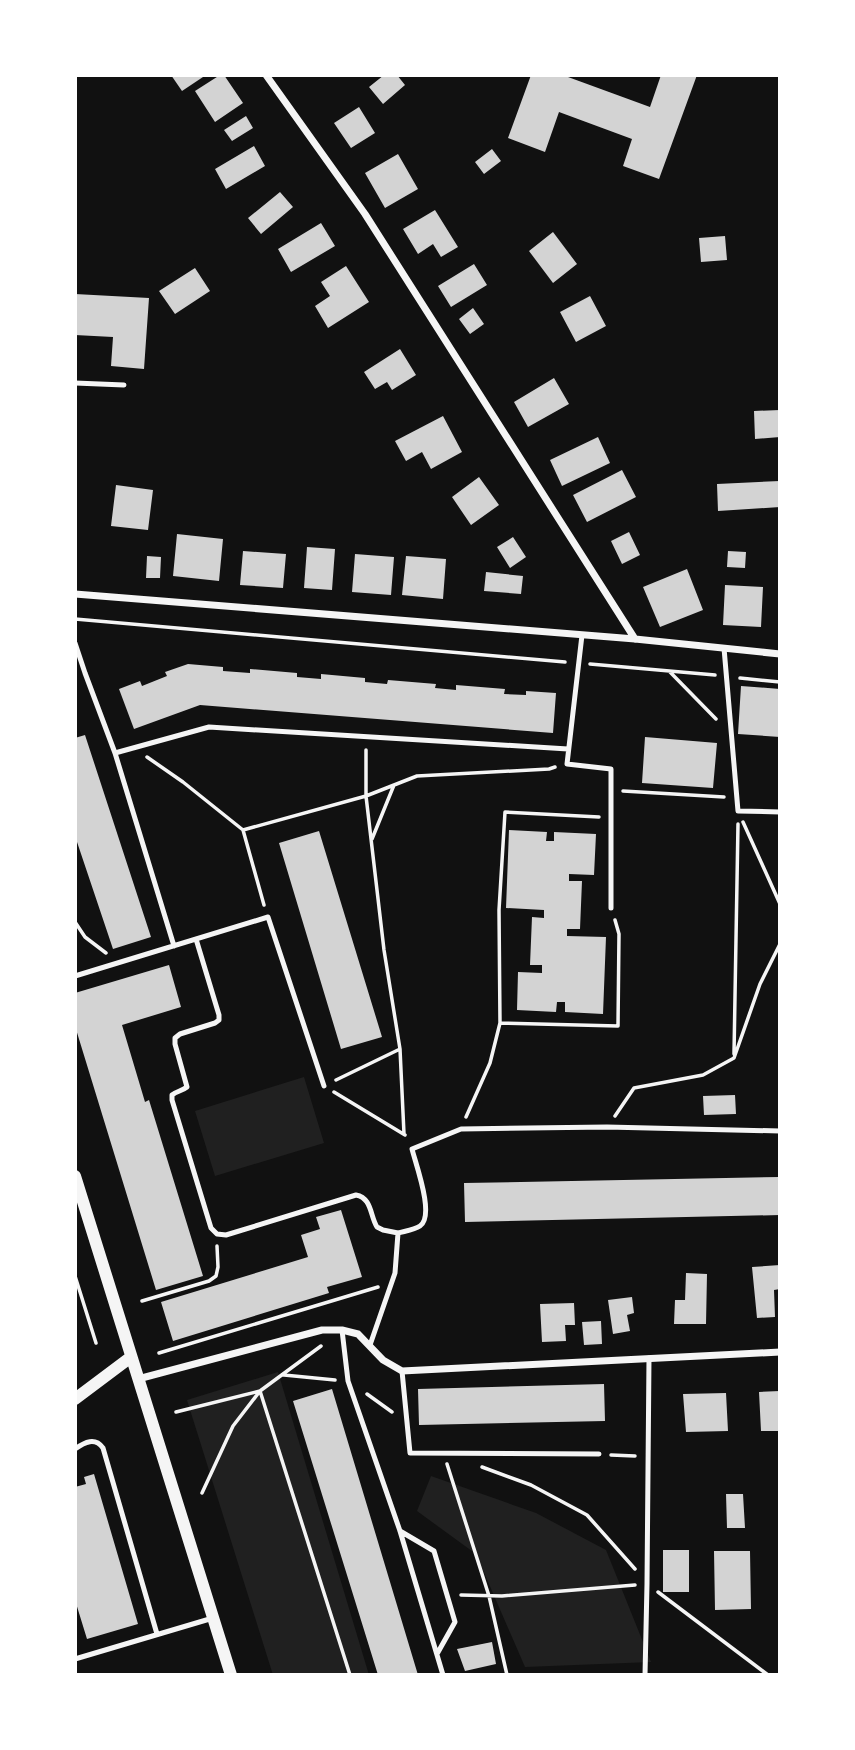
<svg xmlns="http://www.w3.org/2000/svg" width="855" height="1750" viewBox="0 0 855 1750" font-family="'PT Sans Narrow',sans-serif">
<rect width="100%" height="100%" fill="#111"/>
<path fill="#202020" d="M304,1077l20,66 -109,33 -20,-65z
M278,1372l91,303h-96l-86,-275z
M431,1476l105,37 70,37 45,112 -126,5 -49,-113 -59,-43z"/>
<path fill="#d3d3d3" d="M171,75h35l-24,16z
M220,75h4l19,28 -28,19 -20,-31z
M384,75h13l8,10 -22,19 -14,-17z
M531,75h37v2l82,30 11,-32h36l-38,104 -36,-13 9,-27 -73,-27 -14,40 -37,-14z
M359,107l16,26 -24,15 -17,-25z
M246,116l7,12 -21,13 -8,-11z
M254,146l11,20 -39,23 -11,-20z
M492,149l9,12 -17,13 -9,-12z
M398,154l20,35 -33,19 -20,-35z
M280,192l13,15 -32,27 -13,-16z
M435,210l23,37 -17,10 -8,-13 -15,10 -15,-25z
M321,223l14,23 -44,26 -13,-23z
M553,232l24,32 -24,19 -24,-32z
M725,236l2,24 -26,2 -2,-24z
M474,264l13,21 -36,22 -13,-21z
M346,266l23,36 -41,26 -13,-22 15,-10 -9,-14z
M195,268l15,23 -35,23 -16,-23z
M75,294l74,4 -5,71 -33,-3 2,-29 -38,-2z
M590,296l16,30 -30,16 -16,-30z
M473,308l11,16 -14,10 -11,-15z
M400,349l16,26 -24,15 -5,-8 -12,7 -11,-17z
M554,378l15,26 -41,23 -14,-25z
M780,410v27l-25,2 -1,-28z
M443,416l19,36 -31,17 -9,-17 -16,9 -11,-20z
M598,437l12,26 -48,23 -12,-26z
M622,470l14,27 -49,25 -14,-27z
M479,477l20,28 -28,20 -19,-28z
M780,481v26l-62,4 -1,-27z
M116,485l37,5 -5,40 -37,-4z
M629,532l11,23 -18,9 -11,-23z
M177,534l46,5 -4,42 -46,-5z
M513,537l13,20 -16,11 -13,-21z
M307,547l28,2 -3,41 -28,-2z
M243,551l43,3 -3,34 -43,-3z
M728,551l18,1 -1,16 -18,-1z
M355,554l39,3 -3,38 -39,-3z
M147,556l14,1 -1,21h-14z
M406,556l40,3 -3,40 -41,-4z
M687,569l16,41 -43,17 -17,-40z
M486,572l37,4 -2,18 -37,-3z
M725,585l38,2 -2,40 -38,-2z
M188,664l35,3v4l27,2v-4l47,4v4l24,2v-5l44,4v4l22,2 1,-4 48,4 -1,4 21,2v-5l49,4 -1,5 22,1v-4l30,2 -3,40 -353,-28 -66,24 -15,-40 21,-8 2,5 25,-10 -2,-4z
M741,686l39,3v48l-42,-3z
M85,735l66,202 -38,12 -38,-113v-98z
M645,737l72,6 -4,45 -71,-5z
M509,830l38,2 -1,9h8v-9l42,2 -2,41 -25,-1v7h13l-2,48h-13v7l39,1 -3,77 -38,-2v-10h-8l-1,10 -39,-2 1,-38 24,1v-8h-12l2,-48 12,1v-8l-38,-2z
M319,831l63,206 -41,12 -62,-206z
M169,965l12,42 -59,18 23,77 4,-2 54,176 -47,14 -81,-264v-33z
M735,1095l1,19 -32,1 -1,-19z
M780,1177v38l-315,7 -1,-39z
M341,1210l21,67 -35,10 2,6 -156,48 -12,-39 147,-45 -7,-22 19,-6 -4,-12z
M780,1265v24l-6,1 1,27 -18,1 -5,-51z
M686,1273l21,1 -1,50h-32l1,-24h10z
M632,1297l2,16 -7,2 3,16 -17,3 -5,-34z
M574,1303l1,22h-10l1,16 -24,1 -2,-38z
M601,1321l1,23 -18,1 -2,-23z
M604,1384l1,37 -186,4 -1,-36z
M332,1389l86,286h-40l-85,-274z
M780,1391v40h-19l-2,-39z
M726,1393l2,38 -42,1 -3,-38z
M94,1474l44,150 -51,15 -12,-39v-113l11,-3 -2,-7z
M726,1494h17l2,34h-18z
M663,1550h26v42h-26z
M714,1551h36l1,58 -36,1z
M492,1642l4,22 -31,7 -8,-22z"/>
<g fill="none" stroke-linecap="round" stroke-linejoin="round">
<path stroke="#f5f5f5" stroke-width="3.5" d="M75,619l490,43
M590,664l125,11
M670,672l46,47
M740,678l40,4
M147,757l36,25 60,48
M623,791l101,6
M743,822l37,82
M372,839l22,-54
M264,905l-21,-75 123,-34v-46
M75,922l10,15 21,16
M501,1023l117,3 1,-92 -4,-14
M734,1054l4,-230
M336,1080l64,-31
M334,1092l71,43
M615,1116l19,-28 69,-13 31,-17 26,-74 20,-40
M466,1117l24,-54 10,-40 -1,-113 6,-98 94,5
M404,1134l-4,-85 -16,-99 -18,-154 51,-20 132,-7 6,-2
M75,1276l21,67
M142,1301l67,-20 7,-5 2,-9 -1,-21
M159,1353l219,-66
M284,1375l51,5
M367,1394l25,18
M176,1412l84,-21 90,284
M611,1455l24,1
M447,1464l42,132 18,79
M482,1467l49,18 56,30 48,54
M202,1493l31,-67 27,-35 61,-45
M658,1592l110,83
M461,1595l41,1 133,-11"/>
<path stroke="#f5f5f5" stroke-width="5" d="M75,383l49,2
M582,635l-15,129 44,5v139
M75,643l10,30 30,80 94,-26 359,22
M724,648l14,163 42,1
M115,753l59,193
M196,939l23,76v5l-4,3 -35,11 -5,4v6l12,43c-5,4 -10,4 -15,8v5l39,128 6,6 9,1 130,-40c16,3 14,21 21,32l6,3 15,3
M75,976l193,-59 56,169
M342,1330l6,51 52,150 43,144
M370,1345l25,-72 3,-40c7,-2 16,-3 22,-7 15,-10 -4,-61 -8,-77l49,-20 146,-2 173,4
M402,1371l8,82 189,1
M75,1449c10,-7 20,-12 28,-1l54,186
M400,1531l34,20 21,71 -18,32
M75,1659l138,-41
M645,1675l2,-91 2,-226"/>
<path stroke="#f5f5f5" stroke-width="7" d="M266,75l99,139 270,425
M75,594l560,45 145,15
M138,1379l184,-49h20l16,4 25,26 19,11 378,-19"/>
<path stroke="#f5f5f5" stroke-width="12" d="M75,1176l156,499
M75,1399l56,-42"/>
</g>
<rect width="855" height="1750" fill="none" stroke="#ffffff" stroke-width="154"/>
</svg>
